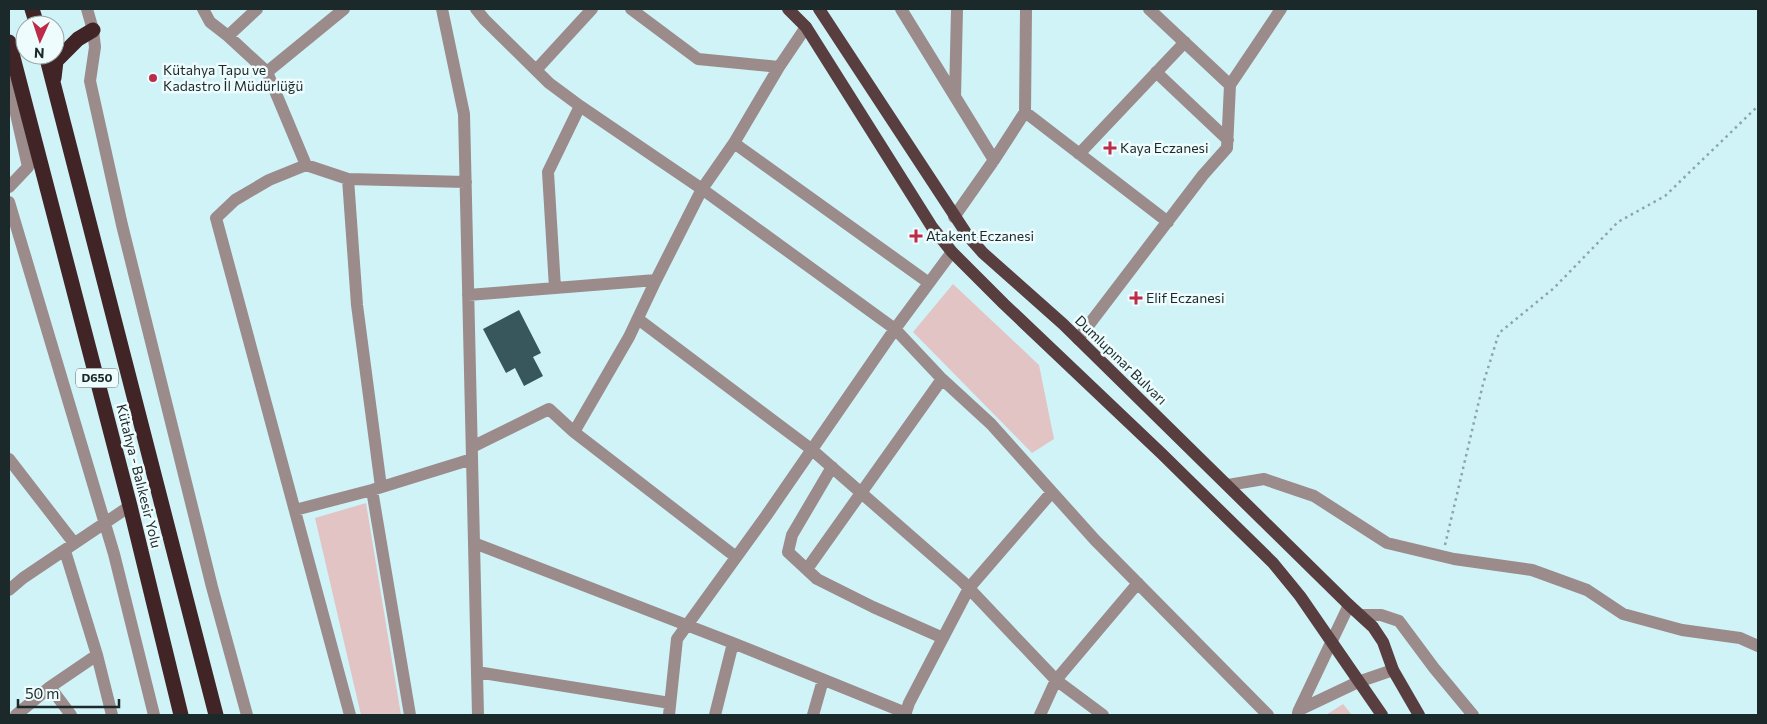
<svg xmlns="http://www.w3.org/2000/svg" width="1767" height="724" viewBox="0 0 1767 724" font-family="Commissioner,sans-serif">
<rect width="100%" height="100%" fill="#d0f3f8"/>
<path fill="#e3c4c5" d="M953,284l86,81 15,74 -22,14 -119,-121z
M366,503l35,212h-40l-46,-197z
M1343,704l9,11h-26z"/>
<path fill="#38575c" d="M519,310l22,43 -8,4 10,19 -19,10 -9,-18 -9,5 -23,-44z"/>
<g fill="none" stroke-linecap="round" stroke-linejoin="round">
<path stroke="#8ba6aa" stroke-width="2.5" stroke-dasharray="2.5 4" stroke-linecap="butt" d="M1445,545l38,-161 16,-51 55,-45 64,-66 47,-26 93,-90"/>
<path stroke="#9b8b8b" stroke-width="12" d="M87,9l6,21 2,17 -5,34 32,144 90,362 35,128
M203,9l7,13 18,14 39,36 77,-63
M442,9l22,105 14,601
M476,9l9,11 64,63 31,23 122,83 193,140 47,50 49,45 104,116 173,175
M631,9l67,50 81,8
M901,9l93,151
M1149,9l81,76
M228,36l29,-27
M536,70l56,-61
M267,72l39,93
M1156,72l72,68
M9,83l19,84 -19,20
M955,97l2,-88
M1025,112l143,110
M734,143l195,140
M1079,154l106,-112
M348,179l9,126 24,182
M9,202l105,352 40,161
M954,217l40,-57 31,-48 1,-103
M555,288l-7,-116 32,-66
M468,295l188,-15
M638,319l173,130 151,132 94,99 47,35
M1078,339l125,-164 24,-27 3,-63 51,-76
M574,432l55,-95 27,-57 46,-91 32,-46 45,-76 27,-40
M472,447l77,-38 25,23 162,125
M9,459l65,84
M832,467l-40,68 -4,17 29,27 56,28 70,31
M1228,485l36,-6 50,17 73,47 67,16 78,11 55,20 36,24 59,16 58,8 18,8
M372,490l38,225
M295,510l77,-20 100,-31
M474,543l259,100 173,70
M807,569l135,-190
M9,590l14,-12 107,-72
M1361,615h20l18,6 35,47 39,47
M97,655l15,60
M477,672l193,31
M50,687l21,28
M1299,710l50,-105
M1298,713l1,-3 59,-28 35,-12
M16,715l34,-28 47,-32 -32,-104
M350,715l-134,-497 19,-18 34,-20 37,-15 42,14 118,3
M669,715l8,-76 89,-123 129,-187 57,-77
M715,715l18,-72
M813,715l10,-35
M905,715l4,-12 60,-115 83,-96
M1040,715l16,-35 82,-97"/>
<path stroke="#593e3f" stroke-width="12" d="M788,9l18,18 126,200 20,25 52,52 158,150 111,109 27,33 82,119
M819,9l149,227 15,17 80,71 286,281 24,22 10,15 10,28 26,45"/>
<path stroke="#412426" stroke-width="15" d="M32,9l5,16
M9,42l121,464 51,209
M46,55l170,660
M54,78l2,-17 22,-22 15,-9"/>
</g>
<g fill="#bc2b47" stroke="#eefcfe" stroke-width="2">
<circle cx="153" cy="78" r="5"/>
<path d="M1107.5 140.5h5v5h5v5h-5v5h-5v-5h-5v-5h5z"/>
<path d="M913.5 228.5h5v5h5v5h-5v5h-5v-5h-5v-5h5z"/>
<path d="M1133.5 290.5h5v5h5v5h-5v5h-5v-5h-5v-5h5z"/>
</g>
<g text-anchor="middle" stroke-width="5" stroke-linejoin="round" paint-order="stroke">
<rect fill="#eefcfe" stroke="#5a686a" stroke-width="1" x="76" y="368.5" width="42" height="19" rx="4"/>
<g font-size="12" font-weight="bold" fill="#1b292b">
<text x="97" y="382">D650</text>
</g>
<g font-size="14" fill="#1b292b" stroke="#eefcfe" text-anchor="start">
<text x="163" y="75">Kütahya Tapu ve<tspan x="163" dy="16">Kadastro İl Müdürlüğü</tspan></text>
<text x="1120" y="153">Kaya Eczanesi</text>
<text x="926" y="241">Atakent Eczanesi</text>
<text x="1146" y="303">Elif Eczanesi</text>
</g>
<g font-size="14" fill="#1b292b" stroke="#eefcfe">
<text transform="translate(1121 360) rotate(44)" y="5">Dumlupınar Bulvarı</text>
<text transform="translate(139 476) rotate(76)" y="5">Kütahya - Balıkesir Yolu</text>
</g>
</g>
<rect width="1767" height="724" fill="none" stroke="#1b292b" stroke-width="20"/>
<g transform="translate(40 40) rotate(183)"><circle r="24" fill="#eefcfe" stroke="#9aa8aa"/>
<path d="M0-4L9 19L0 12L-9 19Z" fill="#bc2b47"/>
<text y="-8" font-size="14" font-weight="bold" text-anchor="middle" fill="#1b292b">N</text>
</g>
<path d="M18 699v8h101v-8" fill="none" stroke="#1b292b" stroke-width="2.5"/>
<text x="25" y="699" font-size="15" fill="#1b292b" stroke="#eefcfe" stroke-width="4" paint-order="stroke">50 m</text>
</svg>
